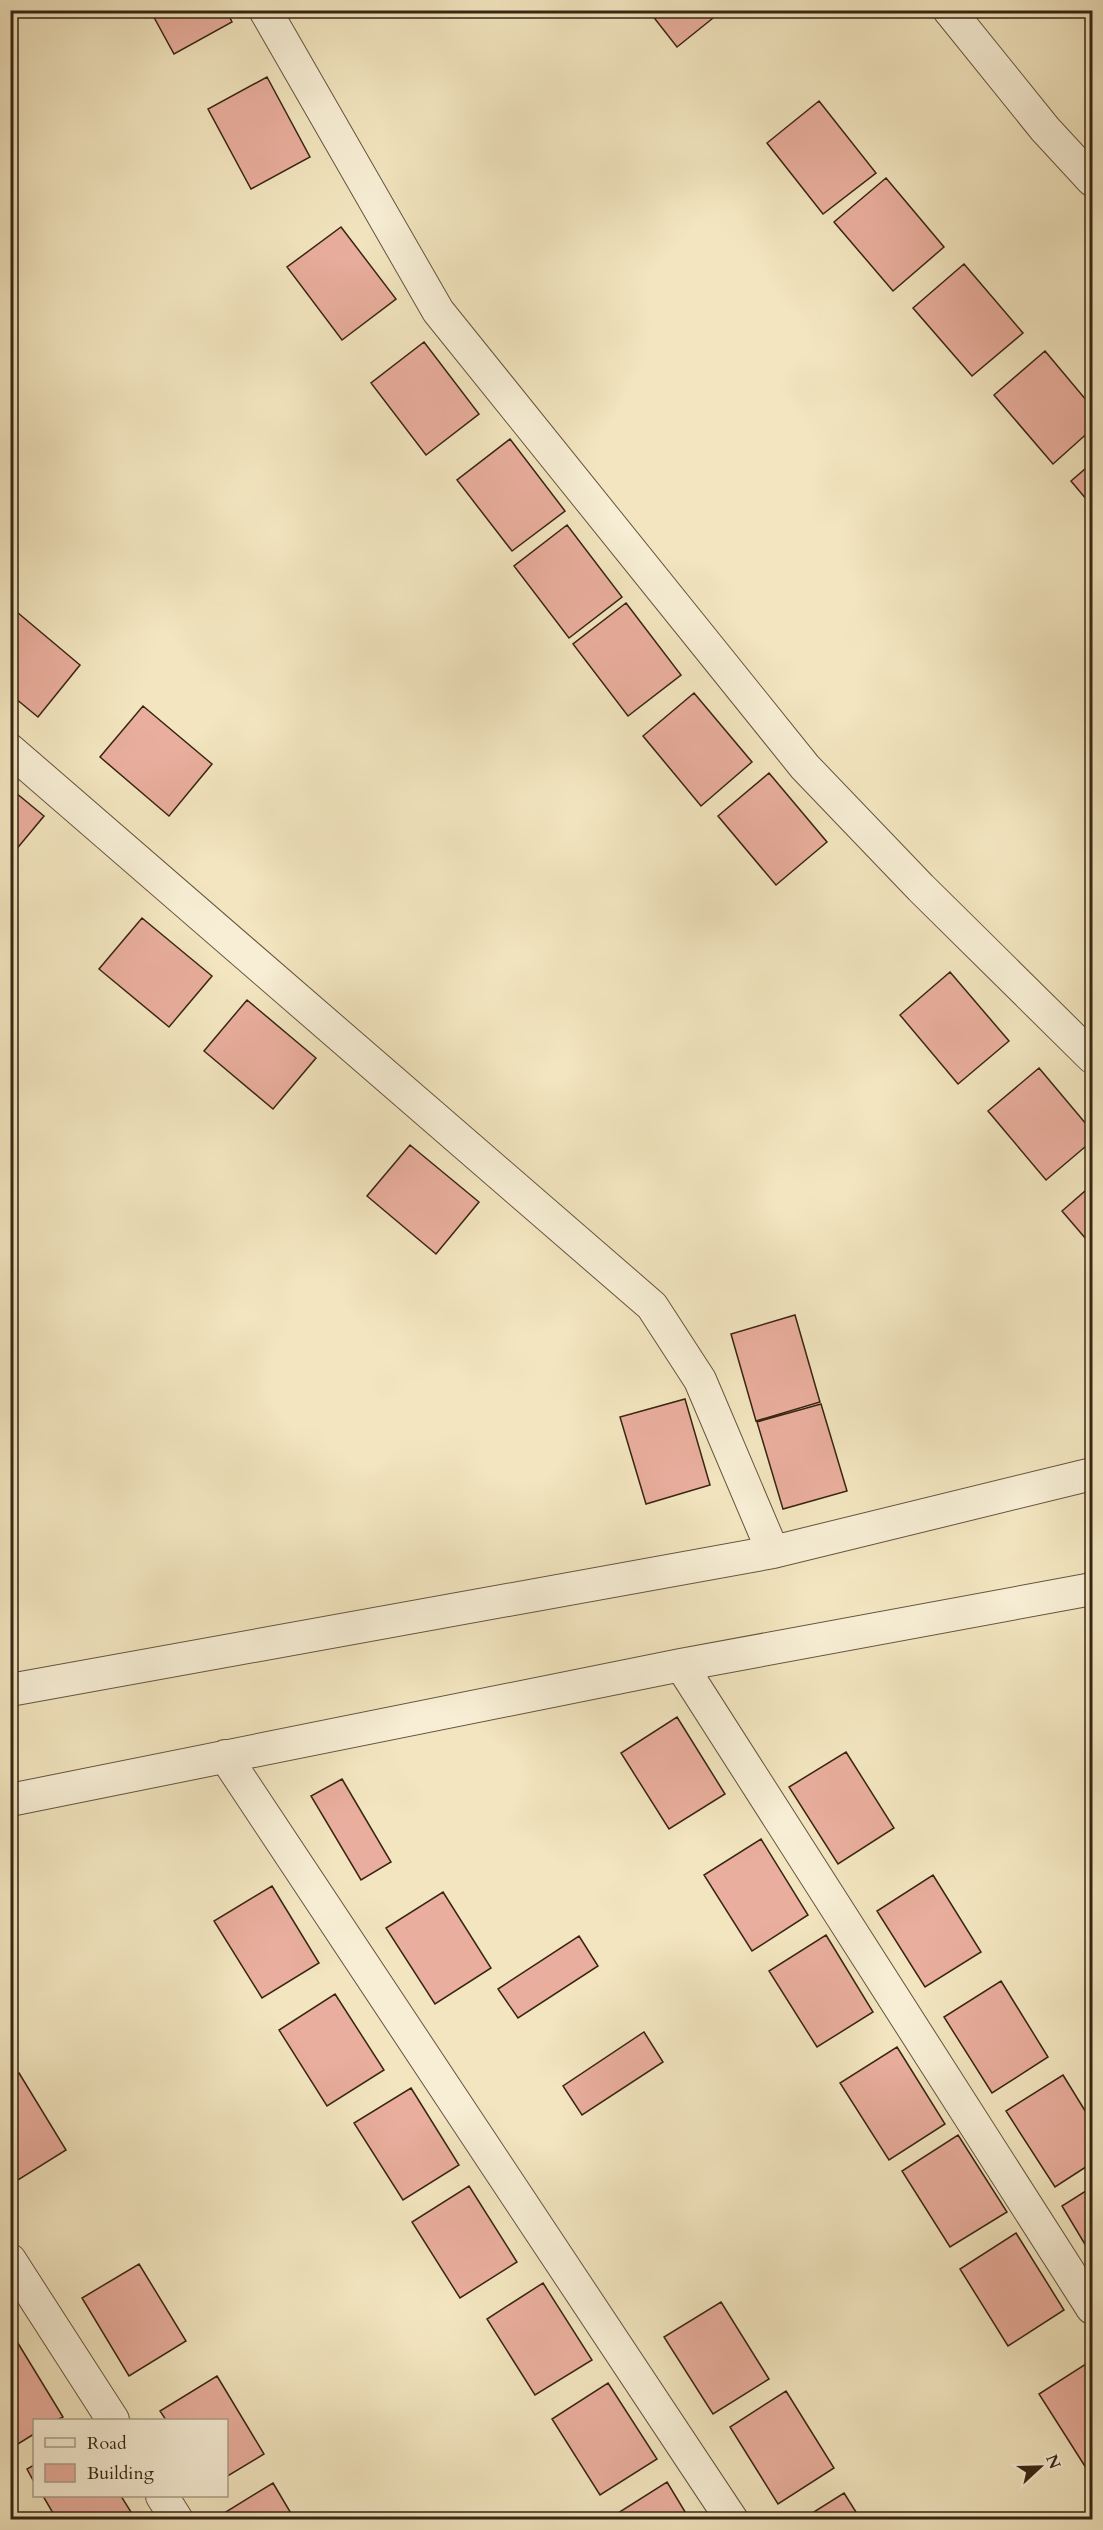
<svg xmlns="http://www.w3.org/2000/svg" width="1103" height="2530" viewBox="0 0 1103 2530" font-family="Cardo,serif">
<rect width="100%" height="100%" fill="#f2e5bf"/>
<filter id="stains"><feTurbulence type="fractalNoise" baseFrequency=".00333" numOctaves="4"/><feColorMatrix values="0 0 0 0 .2 0 0 0 0 .09 0 0 0 0 .02 0 0 0 .5 -.17"/></filter>
<radialGradient id="worn" r=".72"><stop offset=".6" stop-color="#630" stop-opacity="0"/><stop offset="1" stop-color="#630" stop-opacity=".3"/></radialGradient>
<path fill="#e9ae9d" stroke="#382513" stroke-width="1.5" d="M150,10h76l6,12 -58,32z
M648,10h75l-46,37z
M267,77l43,80 -59,32 -43,-80z
M819,101l57,72 -53,41 -56,-71z
M886,178l58,69 -51,44 -59,-69z
M341,227l55,72 -54,41 -55,-73z
M964,264l59,69 -51,43 -59,-68z
M424,342l55,72 -53,41 -55,-72z
M1045,351l47,56v22l-39,35 -59,-69z
M510,439l55,72 -53,40 -55,-71z
M1092,463v43l-21,-25z
M567,525l55,72 -53,41 -55,-72z
M626,603l55,72 -53,41 -55,-72z
M11,607l69,58 -42,52 -28,-23z
M694,693l58,69 -51,44 -58,-70z
M143,706l69,58 -43,52 -69,-59z
M769,773l58,69 -51,43 -58,-69z
M10,788l34,28 -34,41z
M142,918l70,58 -43,51 -70,-58z
M950,972l59,69 -51,43 -58,-69z
M247,1000l69,58 -43,51 -69,-58z
M1039,1068l53,63v10l-46,39 -58,-69z
M410,1145l69,57 -43,52 -69,-58z
M1092,1185v61l-30,-35z
M795,1315l25,87 -64,19 -25,-87z
M685,1399l25,86 -64,19 -26,-87z
M821,1404l26,87 -64,18 -26,-87z
M677,1717l48,77 -56,35 -48,-76z
M846,1752l48,76 -56,36 -49,-77z
M342,1779l49,83 -30,18 -50,-84z
M761,1839l47,76 -56,36 -48,-76z
M933,1875l48,77 -56,35 -48,-76z
M272,1886l47,77 -57,35 -48,-77z
M443,1892l48,76 -56,36 -49,-76z
M826,1935l47,77 -56,35 -48,-76z
M579,1936l19,30 -80,52 -20,-29z
M1001,1981l47,76 -56,36 -48,-76z
M335,1994l49,76 -57,36 -48,-76z
M644,2032l19,30 -81,53 -19,-29z
M897,2047l48,77 -56,36 -49,-77z
M19,2073l47,77 -56,35v-106z
M1063,2075l29,47v41l-37,24 -49,-76z
M411,2088l48,77 -56,35 -49,-77z
M958,2135l49,77 -57,35 -48,-76z
M469,2186l48,76 -57,36 -48,-76z
M1092,2187v69l-30,-50z
M1016,2233l48,77 -56,36 -48,-77z
M139,2264l47,77 -57,35 -47,-78z
M543,2283l49,77 -57,35 -48,-76z
M721,2302l48,77 -56,35 -49,-77z
M16,2340l47,77 -6,3h-23v14l-24,15v-106z
M1092,2360v107l-4,4 -49,-77z
M217,2376l47,78 -38,23v-57h-60l-6,-9z
M608,2383l49,76 -57,36 -48,-76z
M786,2391l48,77 -56,36 -48,-77z
M34,2465v17l-7,-13z
M667,2482l23,38h-79l-1,-2z
M273,2483l22,37h-78l-1,-2z
M844,2493l17,27h-60z
M43,2496h78l10,16 -12,8h-62z"/>
<g fill="none" stroke-linecap="round" stroke-linejoin="round">
<g stroke="#66553e" stroke-width="34">
<path id="minor" d="M265,10l173,301 367,456 116,121 171,169
M949,10l96,119 47,51
M10,750l642,556 48,74 73,172
M681,1665l411,643
M10,1690l763,-138 319,-78
M225,1756l507,764
M10,1800l671,-135 411,-76
M10,2260l103,160
M162,2496l15,24"/>
</g>
<use href="#minor" stroke="#f7eed5" stroke-width="32"/>
</g>
<rect width="1103" height="2530" fill="none" stroke="#f2e5bf" stroke-width="36"/>
<rect x="12" y="12" width="1079" height="2506" fill="none" stroke="#382513" stroke-width="3"/>
<rect x="18" y="18" width="1067" height="2494" fill="none" stroke="#382513" stroke-width="1.5"/>
<rect x="33" y="2419" width="195" height="78" fill="#f7eed5" stroke="#ab9e87" stroke-width="1.5"/>
<rect x="45" y="2438" width="30" height="9" fill="#f7eed5" stroke="#ab9e87" stroke-width="1.5"/>
<text x="87" y="2449" font-size="18" fill="#382513">Road</text>
<rect x="45" y="2464" width="30" height="18" fill="#e9ae9d" stroke="#ab9e87" stroke-width="1.5"/>
<text x="87" y="2479" font-size="18" fill="#382513">Building</text>
<g transform="translate(1040 2467) rotate(68)" stroke="#f7eed5" stroke-width="4.5" paint-order="stroke">
<path d="M0-4.5L10 22L0 15L-10 22Z" fill="#382513"/>
<text y="-9" font-size="16" font-weight="bold" text-anchor="middle" fill="#382513">N</text>
</g>
<rect width="100%" height="100%" filter="url(#stains)"/>
<rect width="100%" height="100%" fill="url(#worn)"/>
</svg>
